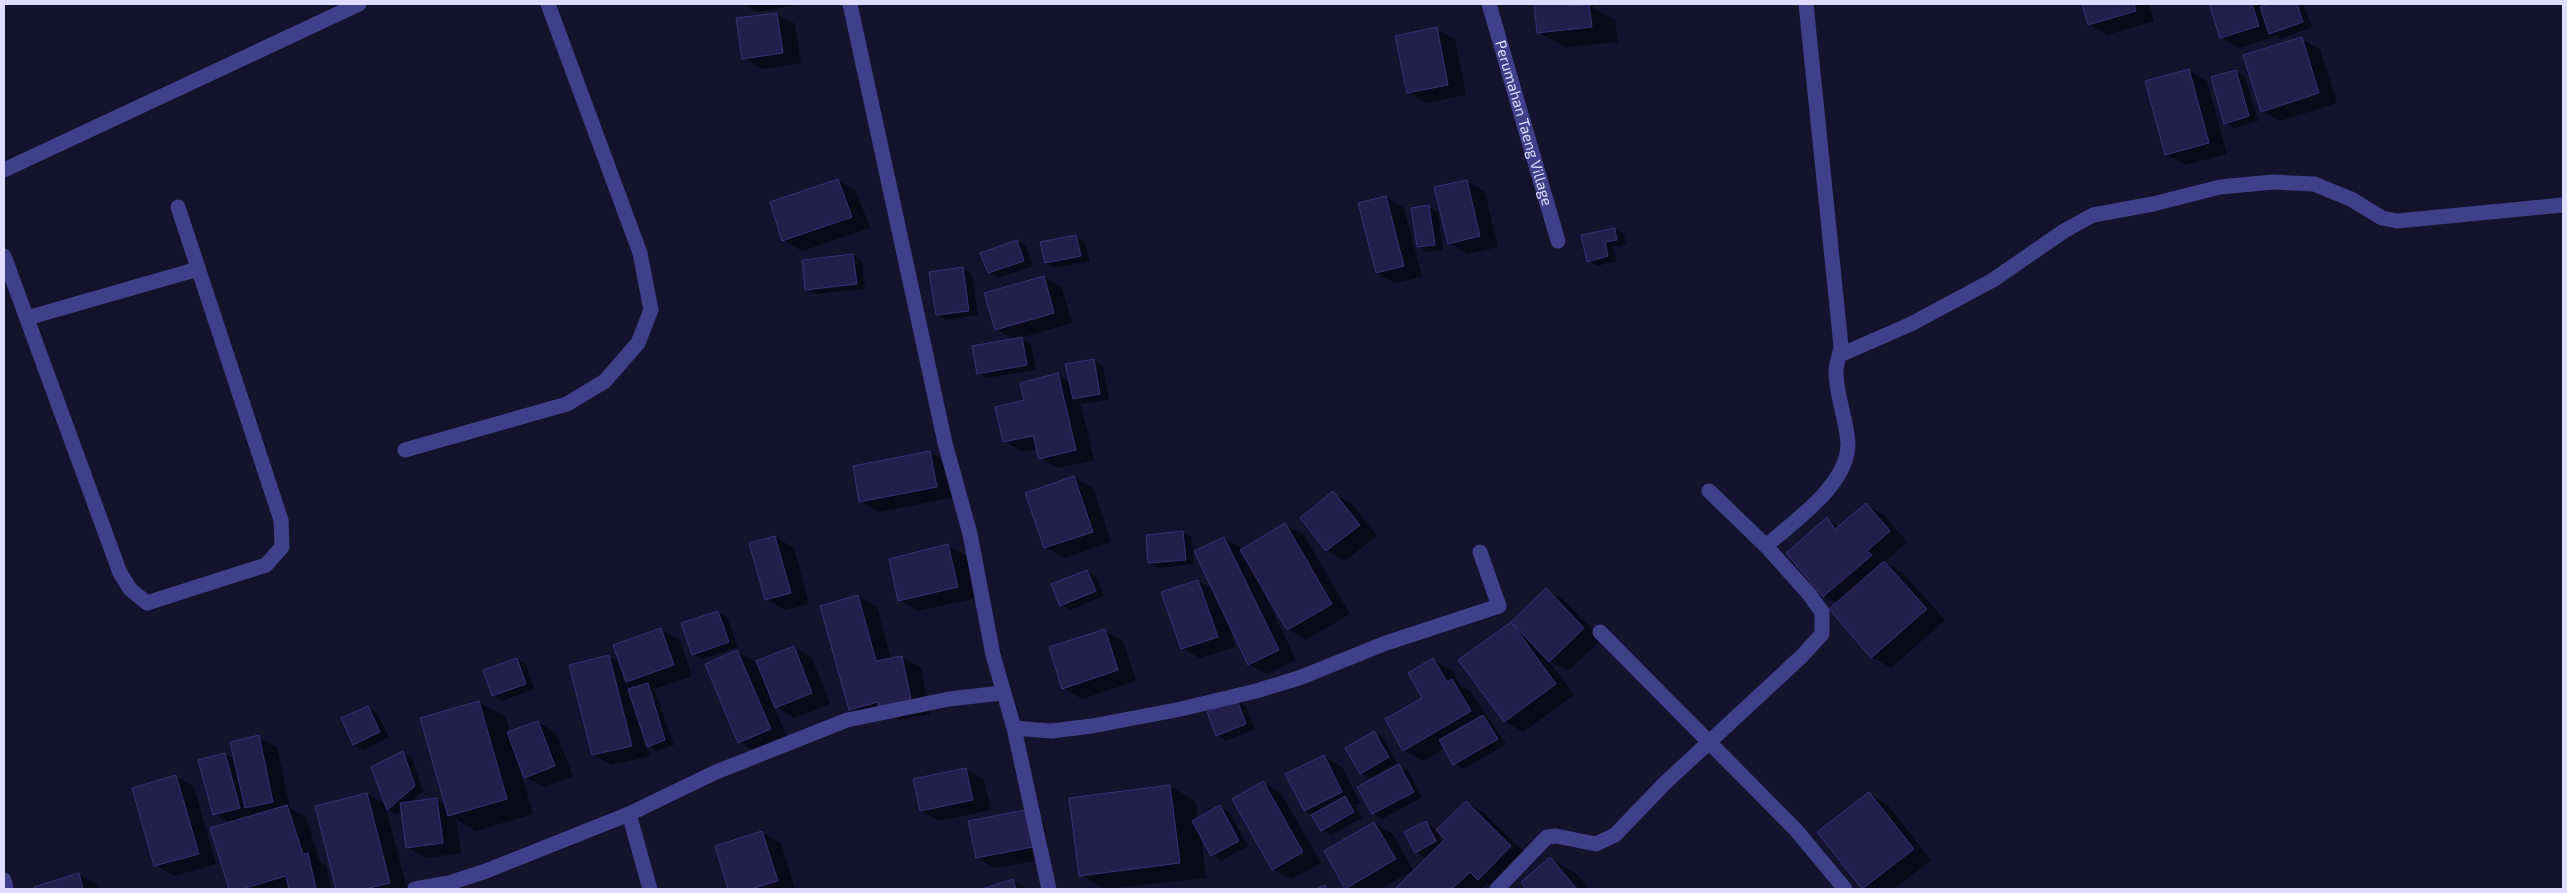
<svg xmlns="http://www.w3.org/2000/svg" width="2567" height="893" viewBox="0 0 2567 893" font-family="'Exo 2',sans-serif">
<rect width="100%" height="100%" fill="#14122c"/>
<path fill="#0007" fill-rule="evenodd" d="M744,4h56l-42,8z
M1535,4h58v4l22,12 3,22 -53,5 -27,-15z
M2083,4h66l5,17 -47,14 -18,-11z
M2210,4h56l1,2 7,-2h29l9,23 -32,12 -4,-3 -37,12 -18,-11z
M777,14l18,10 6,39 -39,6 -19,-11z
M1436,29l19,10 11,56 -40,8 -18,-11z
M2301,39l19,10 17,54 -57,18 -18,-10z
M2189,70l18,11 20,73 -42,11 -19,-11z
M2236,72l9,5 13,44 -24,7 -9,-5z
M838,180l18,11 14,37 -68,23 -18,-11z
M1467,181l18,11 13,55 -30,7 -19,-11z
M1386,197l18,11 18,69 -27,6 -18,-10z
M1429,207l9,5 5,38 -16,2 -9,-6z
M1615,229l9,5 2,11 -13,2 3,14 -19,5 -9,-5z
M1076,237l9,5 5,19 -35,7 -9,-5z
M1017,241l9,5 7,20 -35,12 -9,-6z
M853,255l9,6 3,28 -49,5 -9,-5z
M963,268l9,6 6,41 -32,5 -9,-5z
M1044,277l18,11 10,35 -52,15 11,6 5,26 -49,8 -9,-5 37,-33 -19,-11z
M1094,360l9,6 6,33 -26,5 -3,-2 14,58 -36,8 -18,-10 -3,-9 -14,3 -18,-11 20,-40 33,-26 12,7z
M930,452l18,11 7,34 -76,15 -18,-11z
M1074,477l19,11 18,54 -47,16 -19,-11z
M1333,493l19,11 25,32 -32,25 -18,-11z
M1866,505l18,10 23,27 -22,20 18,11 42,47 -54,48 -19,-11 -35,-54 -13,-7 3,-77 13,8z
M1285,525l19,10 46,79 -44,26 -18,-11 -24,-41 -2,1 34,71 -29,14 -18,-10 -21,-45 7,28 -35,11 -18,-10 16,-67 16,9 10,-52 19,11z
M1183,532l9,6 2,26 -36,4 -9,-6z
M775,537l19,11 15,56 -24,6 -19,-11 -15,-55z
M948,546l19,10 9,42 -58,13 -19,-11z
M1087,571l9,5 8,20 -34,14 -9,-5z
M1546,590l18,10 38,39 -34,32 -20,-11 26,35 -51,37 -19,-11 -44,-61 52,-37z
M858,596l19,11 14,52 11,-2 19,11 9,46 -31,6 -10,-6 -21,6 -18,-10z
M718,612l9,5 11,30 -35,12 -10,-5z
M661,630l19,10 12,36 -38,13 20,56 -17,6 -10,-6 3,11 -38,9 -19,-10 16,-98 12,6zM632,684l6,4 -5,1z
M1105,631l18,10 13,40 -54,18 -19,-11z
M794,647l18,11 18,46 -36,14 -20,-12 14,34 -30,13 -19,-11 -2,-90 19,10 3,8z
M517,659l9,5 8,25 -32,12 -9,-6z
M1433,660l19,10 9,16 9,5 36,53 -42,25 -10,-5 -9,-16 -22,13 -19,-11 20,-52z
M1236,701l10,5 9,23 -29,12 -9,-6z
M479,702l27,15 4,16 28,-11 18,11 17,43 -29,11 -19,-10 -3,-8h-2l13,45 -57,17 -20,-12 5,34 -35,5 -18,-10 -6,-38 -5,5 -11,-7 21,81h-70l-21,-82 51,-13 19,11 17,-52 9,5 11,33 -13,12 27,-3 9,5 -25,-86z
M367,707l10,6 12,24 -26,13 -9,-5 -12,-26z
M1374,733l9,5 14,25 -27,15 -9,-5z
M258,737l19,10 13,61 16,9 14,45 6,3 5,24h-101l-18,-60 18,-6 -16,-9 11,-60 10,6z
M1324,756l18,11 18,36 -5,2 7,13 -31,17 -10,-5 -8,-15 -8,-5z
M1399,766l9,5 14,26 -40,22 -9,-6z
M966,769l18,11 7,30 -52,11 -18,-10z
M176,776l18,11 22,77 -42,12 -18,-11z
M1263,783l18,10 40,70 -30,16 -18,-10z
M1170,786l26,16 2,17 22,-12 9,5 19,34 -27,15 -9,-6 -11,-20 5,43 -102,11 -23,-14z
M1869,794l18,10 44,56 -37,29h-31l-44,-56z
M1466,802l18,11 45,44 -32,32 -10,-6 -6,6h-84l30,-30 -11,-7 -10,-19 19,-10 10,5 8,15z
M1025,812l19,10 6,36 -55,10 -18,-10z
M1374,823l19,11 20,36 -32,19h-33l-2,-1z
M762,833l19,10 14,46h-66l-13,-43z
M1550,859l27,15 12,15h-61l-6,-7z
M78,874l19,11 1,4h-62v-2z
M1013,881l15,8h-42z"/>
<path fill="#241e4d" stroke="#393078" d="M1534,4h35v2l20,-2 3,23 -55,6z
M2082,4h52l2,7 -48,14z
M2209,4h43l7,22 -39,12z
M2270,4h27l6,18 -34,12 -9,-27z
M777,13l6,40 -41,6 -6,-41z
M1437,27l11,58 -41,8 -12,-57z
M2302,37l17,56 -58,19 -18,-57z
M2189,69l20,74 -44,12 -20,-74z
M2236,70l13,46 -25,8 -13,-47z
M838,179l14,38 -70,24 -12,-39z
M1467,180l13,56 -32,8 -14,-57z
M1386,196l18,70 -28,7 -18,-70z
M1429,205l6,40 -18,2 -6,-39z
M1615,228l2,12 -12,2 3,14 -21,6 -6,-27z
M1076,235l5,21 -36,7 -5,-21z
M1017,240l7,21 -36,12 -8,-20z
M853,254l4,30 -52,6 -3,-30z
M963,267l6,44 -33,4 -7,-43z
M1044,276l10,37 -59,17 -11,-37z
M1022,337l5,28 -50,9 -5,-28z
M1094,359l6,35 -27,5 -8,-35z
M1058,373l18,77 -37,9 -6,-23 -30,6 -8,-35 29,-7 -4,-17z
M930,451l7,36 -78,15 -6,-36z
M1074,476l19,56 -49,16 -19,-55z
M1333,491l27,34 -34,26 -26,-33z
M1866,503l24,28 -23,20 5,4 -49,42 -37,-44 41,-36 8,12z
M1285,523l47,81 -45,26 -47,-80z
M1183,531l3,29 -38,3 -2,-28z
M775,536l16,57 -26,7 -16,-57z
M1224,537l55,113 -31,15 -54,-114z
M948,544l10,43 -60,14 -9,-42z
M1884,561l43,48 -56,49 -42,-49z
M1087,570l9,21 -36,15 -9,-22z
M1198,580l20,57 -37,12 -20,-57z
M1546,588l38,40 -35,34 -38,-40z
M858,595l18,66 26,-5 10,48 -33,6 -1,-8 -29,8 -29,-104z
M718,611l11,31 -37,13 -11,-32z
M1511,622l45,62 -52,38 -46,-62z
M661,628l13,37 -48,17 -13,-37z
M1105,629l13,41 -56,19 -13,-42z
M794,646l18,47 -37,15 -19,-47z
M737,650l34,79 -33,14 -33,-79z
M609,655l23,91 -40,9 -23,-90z
M517,658l9,26 -34,12 -9,-26z
M1433,658l14,24 5,-3 19,32 -68,40 -18,-32 37,-21 -14,-25z
M648,683l17,57 -18,7 -19,-58z
M1237,700l9,24 -30,12 -9,-24z
M479,701l28,98 -59,17 -28,-98z
M368,706l12,26 -27,13 -12,-27z
M1483,715l15,24 -45,26 -14,-25z
M538,721l17,45 -31,12 -17,-46z
M1374,731l15,26 -29,17 -15,-26z
M259,735l14,67 -28,6 -15,-66z
M403,751l12,35 -28,24 -16,-43z
M225,753l15,55 -27,7 -15,-55z
M1324,755l18,37 -38,19 -19,-37z
M1399,764l15,28 -42,22 -15,-27z
M966,768l7,32 -53,11 -7,-32z
M176,775l23,79 -45,12 -22,-78z
M1263,781l40,71 -31,18 -40,-71z
M1170,785l10,78 -101,13 -10,-78z
M1869,792l45,57 -52,40 -45,-57z
M367,793l23,90 -25,6h-29l-21,-83z
M1345,796l9,16 -33,19 -10,-16z
M437,798l6,45 -37,5 -6,-45z
M1466,801l45,45 -33,34 -8,-8 -18,17h-57l50,-50 -9,-9z
M287,805l16,49 5,-1 8,36h-27l-3,-13 -44,13h-13l-19,-61z
M1220,805l19,36 -28,15 -19,-35z
M1025,810l8,37 -57,11 -8,-37z
M1426,821l10,20 -21,12 -11,-21z
M1374,822l22,37 -51,30 -21,-38z
M762,831l16,50 -27,8h-23l-13,-43z
M1550,857l27,32h-51l-5,-7z
M79,873l4,16h-48l-1,-2z
M1013,879l3,10h-34z
M1325,885l2,4h-11z"/>
<g fill="none" stroke-linecap="round" stroke-linejoin="round">
<g stroke="#3e418a" stroke-width="15">
<path d="M850,4l95,439 25,91 23,121 21,73 35,161"/>
<path id="s1" d="M1489,4l69,237"/>
<path d="M4,170l355,-166"/>
<path d="M4,256l116,317 10,16 17,14 119,-38 16,-18 -1,-27 -103,-313"/>
<path d="M27,318l171,-49"/>
<path d="M1840,355l71,-31 82,-44 71,-49 29,-16 60,-11 67,-17 53,-5 41,2 37,15 31,19 15,3 166,-16"/>
<path d="M405,450l162,-46 38,-23 33,-38 13,-33 -11,-57 -92,-249"/>
<path d="M1766,546c28,-25 82,-61 82,-102 -1,-24 -12,-48 -12,-72 0,-9 4,-17 5,-26l-35,-342"/>
<path d="M1600,632l196,198 49,59"/>
<path d="M1014,728l37,3 41,-5 89,-17 75,-18 43,-13 87,-35 113,-37 -19,-54"/>
<path d="M629,814l21,75"/>
<path d="M4,880l2,9"/>
<path d="M415,889l34,-6 37,-12 143,-57 87,-42 131,-52 102,-21 53,-6"/>
<path d="M1497,889l50,-52 9,-1 40,8 19,-9 50,-52 137,-127 20,-22v-22l-13,-18 -43,-48 -57,-55"/>
</g>
</g>
<g text-anchor="middle" stroke-width="5" stroke-linejoin="round" paint-order="stroke">
<g font-size="15" fill="#deddff" stroke="#14122c">
<text dy="5" stroke="none"><textPath href="#s1" startOffset="124">Perumahan Taeng Village</textPath></text>
</g>
</g>
<rect width="2567" height="893" fill="none" stroke="#deddff" stroke-width="10"/>
</svg>
